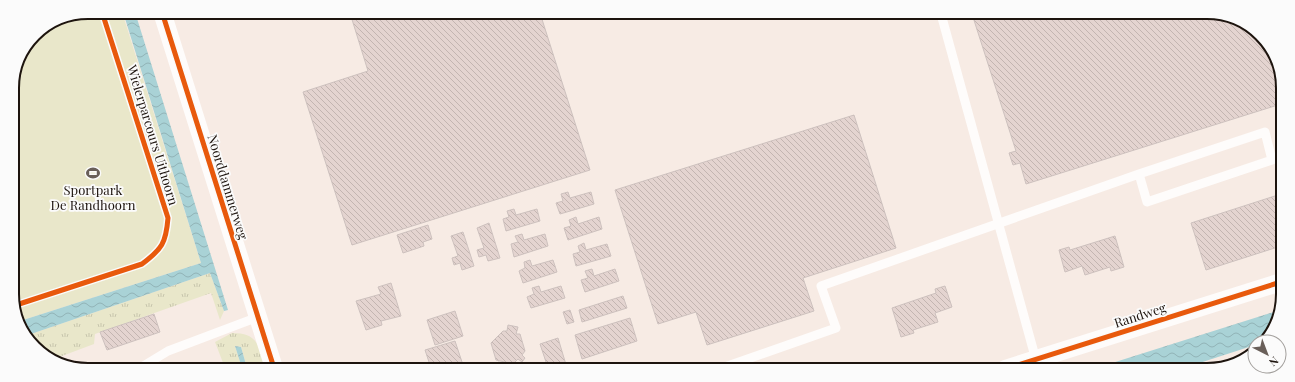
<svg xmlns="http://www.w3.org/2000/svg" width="1295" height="382" viewBox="0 0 1295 382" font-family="'Playfair Display',serif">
<defs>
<pattern id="grass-tufts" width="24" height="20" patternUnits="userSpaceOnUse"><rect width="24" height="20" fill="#e9e7ca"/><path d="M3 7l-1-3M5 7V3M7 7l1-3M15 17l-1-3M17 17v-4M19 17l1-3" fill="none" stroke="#c7c5ac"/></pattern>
<pattern id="water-waves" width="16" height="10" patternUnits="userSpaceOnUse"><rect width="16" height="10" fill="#a9d2d6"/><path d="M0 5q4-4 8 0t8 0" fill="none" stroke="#91b3b6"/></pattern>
<pattern id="building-back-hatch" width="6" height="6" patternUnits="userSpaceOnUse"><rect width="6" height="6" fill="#e4d4d0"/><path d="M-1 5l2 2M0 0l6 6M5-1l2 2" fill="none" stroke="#c3b5b1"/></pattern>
</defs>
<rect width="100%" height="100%" fill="#f7ebe4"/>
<path fill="url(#grass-tufts)" d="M210,273l14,38 -4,9 -9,-27 -116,41 -1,10 -40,15 -20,-11 -6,-13z
M232,333c26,0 27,13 34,35h-19l-6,-21 -6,-1 7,22h-17l-10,-26z"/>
<path fill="#e9e7ca" d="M88,12h34l79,251 -181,58 -7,-12 -1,-226 22,-49 25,-16z"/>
<path fill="url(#water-waves)" d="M123,12h12l93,298 -4,1 -14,-38 -182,62 -8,-14 181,-58z
M1280,310v4l-17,28h-8v3l-77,25h-88z
M235,346l6,1 6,21h-5z"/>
<path fill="url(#building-back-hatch)" stroke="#cdc1be" d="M277,12h16l-14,5z
M350,13h190l50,157 -238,75 -49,-153 65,-21z
M972,14l255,1 34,19 21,39 -1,31 -255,80 -6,-21 -7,2 -4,-12 7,-2z
M854,115l42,133 -93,30 11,33 -107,34 -11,-33 -38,12 -43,-134z
M568,192l2,6 21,-6 3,12 -34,10 -4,-11 7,-2 -2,-7z
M1281,194v52l-75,24 -15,-47z
M514,209l2,6 21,-6 3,12 -34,10 -3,-12 6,-2 -2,-6z
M576,217l2,7 21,-7 3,12 -34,11 -4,-12 7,-2 -2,-6z
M489,223l11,35 -12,3 -2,-6 -7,2 -2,-7 7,-2 -7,-20z
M428,225l4,14 -9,3 1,4 -21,7 -6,-18z
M463,232l11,34 -12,4 -2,-7 -6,2 -2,-7 6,-2 -7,-20z
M522,234l2,6 21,-6 3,12 -34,11 -3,-13 7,-2 -3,-6z
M1115,236l9,31 -13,4 -1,-4 -25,8 -3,-9 -17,6 -6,-22 10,-3 1,3z
M584,243l2,7 21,-6 4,12 -35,10 -3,-12 7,-2 -2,-6z
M530,260l2,6 21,-6 4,12 -34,11 -4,-12 6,-3 -1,-6z
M592,269l2,7 21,-7 4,12 -34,11 -4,-12 7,-2 -3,-7z
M391,283l10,33 -20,5 1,4 -16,5 -10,-29 25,-7 -3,-7z
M539,286l2,6 20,-6 4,12 -34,10 -4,-11 7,-3 -2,-6z
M945,286l7,21 -17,6 3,9 -25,8 1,3 -13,4 -9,-29 44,-15 -1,-4z
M623,296l4,12 -45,14 -3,-12z
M570,310l4,12 -7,2 -4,-12z
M455,311l8,25 -28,9 -8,-25z
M154,314l6,18 -53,18 -7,-18z
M630,318l7,23 -55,18 -7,-24z
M508,325l10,2 -2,7h4l5,17 -3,4 3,3 -3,4 -4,-3 -5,5 -17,-4 -5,-17 12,-12h4z
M558,338l9,30h-19l-8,-24z
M455,341l9,27h-33l-6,-18z
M498,362l19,4 1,2h-26z"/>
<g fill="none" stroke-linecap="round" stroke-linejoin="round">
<path stroke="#fefcfb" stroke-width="9" d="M941,14l95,346
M140,368l28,-17 90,-34
M719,369l117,-41 -15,-42 318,-112 126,-42 7,28 -125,42 -8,-28"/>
<path stroke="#fefcfb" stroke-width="18" d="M162,12l112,356
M1005,369l276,-87"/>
<g stroke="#fbfbfb" stroke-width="8">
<path id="cycleway" d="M162,12l112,356
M13,306l129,-42c20,-15 24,-21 26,-46l-66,-206
M1005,369l276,-87"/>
</g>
<use href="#cycleway" stroke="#e8590c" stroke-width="5"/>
</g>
<defs>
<g id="stadium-bare" transform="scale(1.08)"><path d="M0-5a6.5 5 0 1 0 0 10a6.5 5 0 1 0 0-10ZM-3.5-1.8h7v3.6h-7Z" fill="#695f59" stroke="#fbfbfb" stroke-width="2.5" paint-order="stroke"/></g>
</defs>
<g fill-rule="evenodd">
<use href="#stadium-bare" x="93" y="173"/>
</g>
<g text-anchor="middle" stroke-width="3.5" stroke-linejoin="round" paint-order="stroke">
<g font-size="13" fill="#1d140e" stroke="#fbfbfb">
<text transform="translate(153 135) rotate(73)" y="5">Wielerparcours Uithoorn</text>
<text transform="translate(228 187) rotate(73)" y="5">Noorddammerweg</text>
<text transform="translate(1140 315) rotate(-18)" y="5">Randweg</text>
</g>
<g font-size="13" fill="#1d140e" stroke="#fbfbfb">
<text x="93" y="195">Sportpark<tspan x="93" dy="15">De Randhoorn</tspan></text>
</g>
</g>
<path d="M0 0H1295V382H0ZM88 19H1207A69 69 0 0 1 1276 88V294A69 69 0 0 1 1207 363H88A69 69 0 0 1 19 294V88A69 69 0 0 1 88 19Z" fill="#fbfbfb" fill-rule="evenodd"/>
<path fill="none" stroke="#1d140e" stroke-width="2" d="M88 19H1207A69 69 0 0 1 1276 88V294A69 69 0 0 1 1207 363H88A69 69 0 0 1 19 294V88A69 69 0 0 1 88 19Z"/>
<g transform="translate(1267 354) rotate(138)"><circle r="19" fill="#fbfbfb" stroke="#a29f9c"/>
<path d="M0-3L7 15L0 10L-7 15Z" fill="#695f59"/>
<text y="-6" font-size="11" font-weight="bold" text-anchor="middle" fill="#1d140e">N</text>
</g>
</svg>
